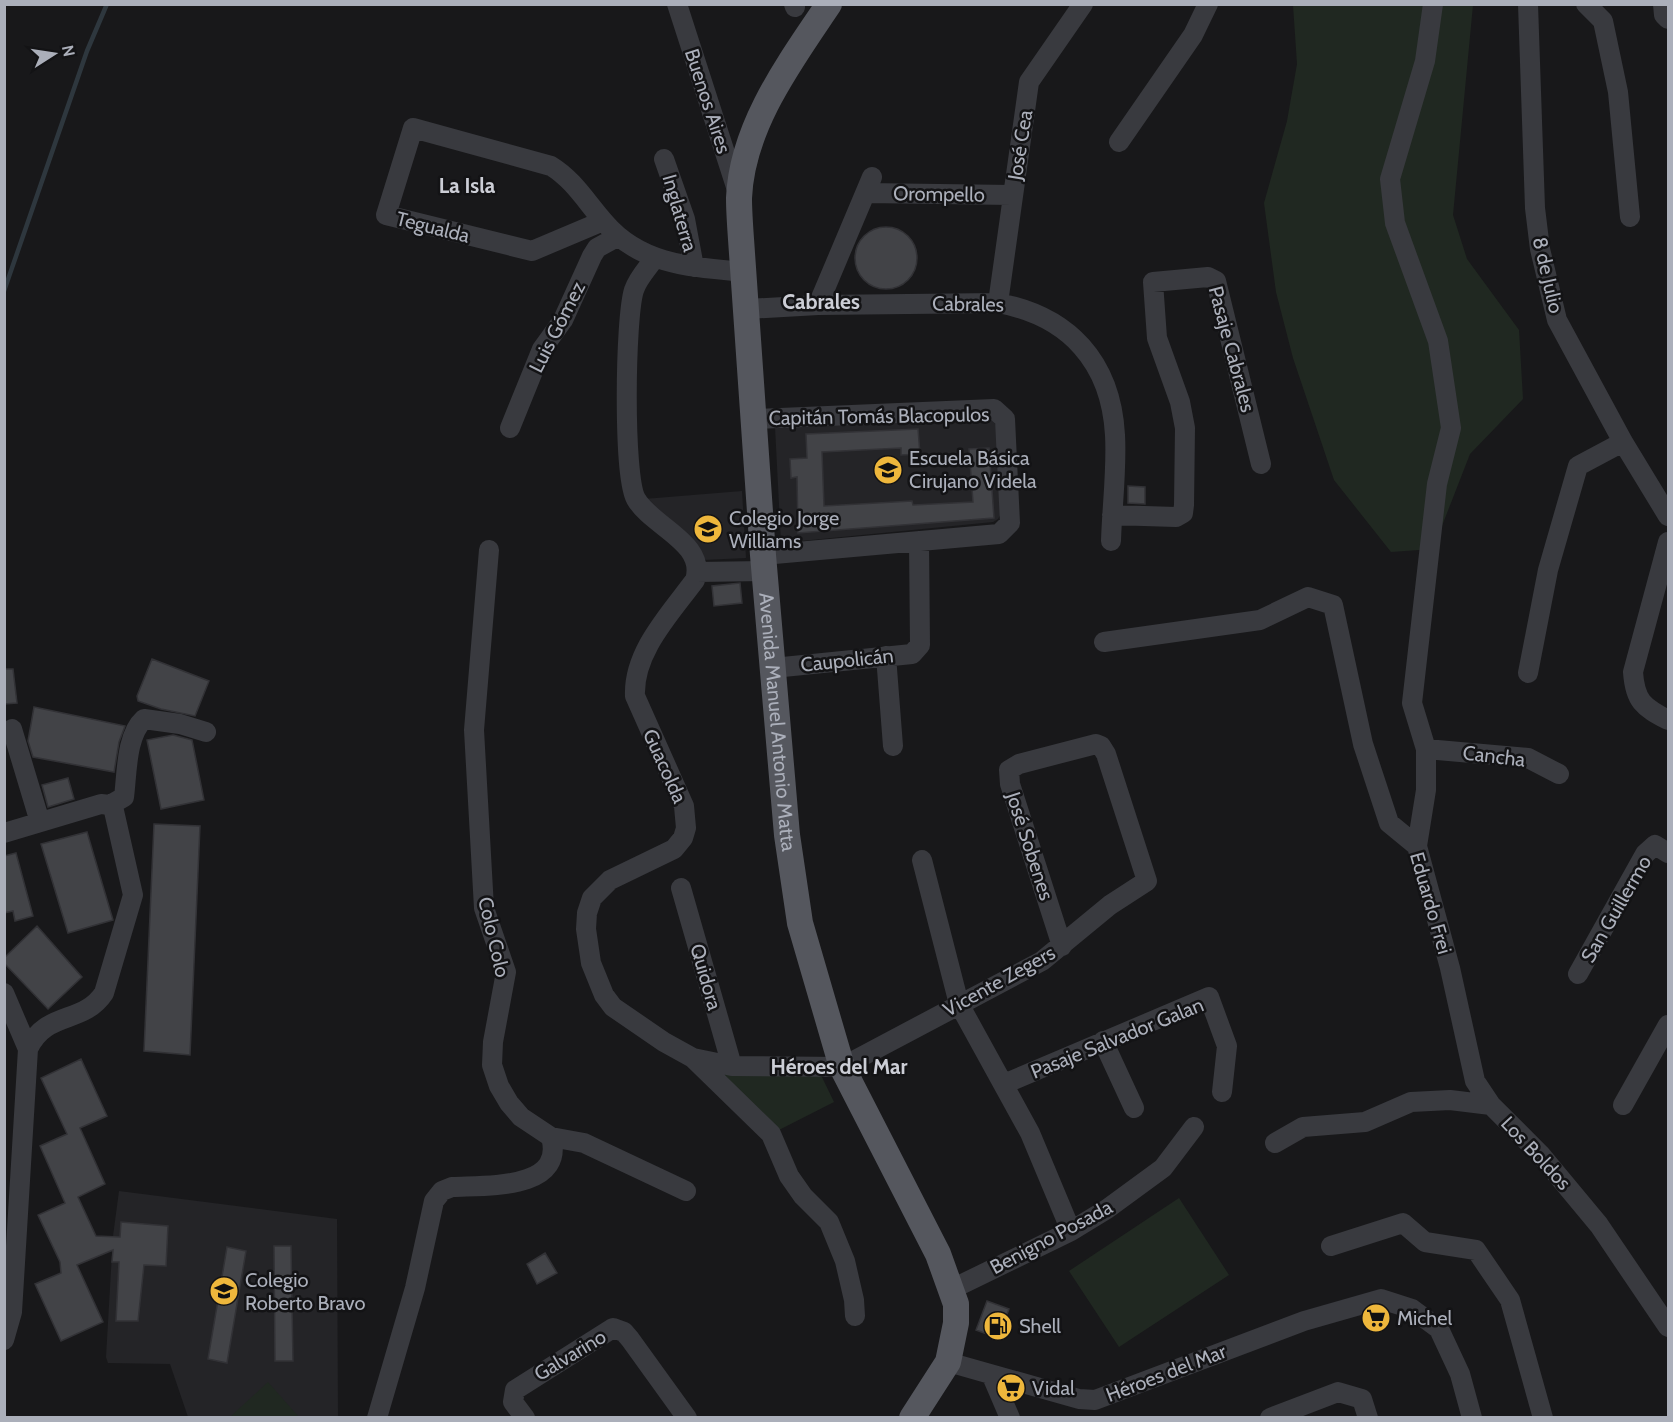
<svg xmlns="http://www.w3.org/2000/svg" width="1673" height="1422" viewBox="0 0 1673 1422" font-family="Cabin,sans-serif">
<rect width="100%" height="100%" fill="#18181a"/>
<path fill="#242427" d="M990,418l6,7 6,87 -4,7 -5,3 -212,21 -6,-116z
M742,491l4,67 -43,2 -59,-61z
M119,1191l218,28 1,198h-150l-18,-53 -62,-1 -2,-6 7,-121z"/>
<path fill="#202821" d="M1293,5h180l-20,210 14,44 52,71 4,69 -53,55 -37,95 -42,3 -57,-72 -41,-122 -17,-66 -12,-89 23,-82 10,-57z
M715,1070l105,3 14,29 -59,30z
M1179,1198l50,77 -110,72 -50,-76z
M268,1382l30,34 -1,1h-67z"/>
<g fill="none" stroke-linecap="round" stroke-linejoin="round">
<path stroke="#2e373e" stroke-width="4.5" d="M4,291l83,-240 20,-47"/>
</g>
<path fill="#424347" stroke="#323236" stroke-width="1.5" d="M855 258a31 31 0 1 1 62 0a31 31 0 1 1-62 0Z
M918,429l2,25 -19,1v-7l-79,4 2,54 88,-5 1,4 60,-3 -4,-53 20,-1 5,70 -196,15 -1,-56 -6,1 -1,-19 17,-1 -1,-24z
M1128,486l17,1v17l-17,-1z
M740,583l2,20 -28,3 -2,-20z
M152,659l57,22 -14,35 -34,-7 -23,-8 -1,-5z
M4,669h9l4,34 -13,1z
M34,707l91,19 -6,16 -5,30 -81,-15 -5,-16z
M173,735l19,5 12,60 -43,9 -14,-69z
M68,778l6,21 -26,8 -6,-22z
M154,824l46,2 -10,229 -46,-4z
M87,832l26,88 -45,13 -27,-89z
M16,853l17,63 -18,5 -2,-10 -9,2v-57z
M37,926l45,51 -34,32 -44,-46v-5z
M81,1059l26,57 -27,12 25,56 -27,13 18,39 24,1 1,-15 47,4 -2,40 -22,-1 -6,56h-22l3,-59h-7l1,-12 -36,15 26,57 -42,19 -26,-57 26,-11 -1,-11 -22,-47 27,-12 -25,-57 27,-12 -26,-56z
M274,1246h17l2,115h-18z
M227,1247l19,4 -19,112 -19,-4z
M545,1253l12,20 -20,11 -10,-20z
M987,1301l22,8 -11,29 -22,-8z"/>
<g fill="none" stroke-linecap="round" stroke-linejoin="round">
<path stroke="#393a3f" stroke-width="20" d="M677,4l61,189
M794,4l1,3
M1528,4l7,204 5,41 17,71 66,122 45,74
M1586,4l17,17 15,71 12,125
M1663,4l1,11 4,4
M1119,142l74,-107 15,-31
M664,159l21,60 9,48
M866,193l146,2
M603,221l-71,30 -146,-36 27,-87 138,38c23,14 36,37 54,57 36,42 87,44 139,49
M654,259c-7,10 -16,19 -20,31 -9,28 -11,186 2,209 15,27 71,44 59,81 -25,34 -62,72 -60,116l49,110 2,22 -3,10 -9,11 -64,31 -18,18 -5,15 -1,16 5,34 13,32 9,12 51,35 29,16 39,8 110,1 200,-106 68,-56 37,-24 -41,-127 -5,-8 -5,-2 -77,20 -10,6 1,14 52,162
M998,303l31,-221 54,-78
M818,305l54,-128
M747,309l71,-4 180,-2c71,13 113,59 117,132 2,35 -3,71 -4,106
M754,419l240,-10 11,10 5,104 -11,11 -236,21
M510,428l32,-79 21,-29 29,-64 5,-8 20,-11
M1112,515l64,2 7,-4 1,-8 1,-77 -5,-26 -23,-64 -4,-56 55,-5 8,4 45,183
M1668,542l-35,130c2,29 10,35 35,48
M697,572l68,-1
M1104,642l156,-22 48,-23 25,8 30,139 26,79 28,23 33,122 25,113 16,24
M886,656l7,90
M773,668l139,-14 8,-9 -1,-104
M1528,673l20,-103 30,-104 45,-24
M12,729l28,93
M1426,749l102,9 31,16
M110,805l14,-8c3,-23 2,-62 20,-78l36,5 26,8
M4,833l97,-29 9,1
M1417,846l9,-56v-41l-14,-46 25,-219 14,-56 -13,-87 -43,-118 -5,-44 35,-118 8,-57
M922,860l37,144 71,129 41,98
M681,888l51,178
M1578,974l67,-120 10,-9 13,8
M4,993l24,56
M1103,1041l31,67
M693,1058l78,76 18,42 14,20 26,26 16,39 9,39 1,16
M1004,1084l205,-87 18,49 -5,46
M1623,1105l45,-80
M551,1137l33,6 102,48
M1275,1143l28,-16 62,-5 46,-20 39,-2 41,5 49,49 59,71 69,102
M1331,1246l72,-23 22,19 51,8 34,50 33,118
M952,1289l119,-58 36,-22 56,-41 31,-41
M4,1340l8,-28 16,-263c18,-39 55,-24 76,-56l29,-98 -19,-84 -4,-6
M948,1362l131,37 16,1 209,-79 77,-22 31,10 27,20 21,45 12,44
M992,1376l18,42
M377,1418l38,-130 19,-87 8,-10 10,-4c31,-2 114,4 99,-50l-30,-20 -12,-14 -10,-17 -7,-21 1,-23 13,-70 -22,-64 -10,-178 15,-180
M525,1418l-12,-16 2,-12 98,-62 11,4 6,7 57,79
M1270,1418l68,-26 24,7 6,19"/>
<path stroke="#55575e" stroke-width="26" id="s1" d="M829,4c-39,58 -87,122 -90,194 0,13 1,27 2,41l22,316 24,280 13,88 42,144 96,187 18,50v19l-8,39 -36,56"/>
</g>
<defs>
<g id="school-disc" transform="scale(1.5)"><circle r="9.5" fill="#eeb73c" stroke="#131315"/><path d="M0-5L7-2L0 1L-7-2ZM-4 1L0 2.5L4 1V4Q0 6-4 4Z" fill="#111"/></g>
<g id="supermarket-disc" transform="scale(1.5)"><circle r="9.5" fill="#eeb73c" stroke="#131315"/><path d="M-6-5.5h2.5l.6 2H6L4.5 2H-2.5L-4.4-4H-6ZM-1.5 3.2a1.3 1.3 0 1 0 .1 0ZM3 3.2a1.3 1.3 0 1 0 .1 0Z" fill="#111"/></g>
<g id="fuel-disc" transform="scale(1.5)"><circle r="9.5" fill="#eeb73c" stroke="#131315"/><path d="M-5.5-6h7V0h2V4h1.3V-2.5L3-4.5l.8-.8L6-3V5H2.5V1h-1V6h-7ZM-4.2-4.7v3.2H.2V-4.7Z" fill="#111"/></g>
</defs>
<g fill-rule="evenodd">
<use href="#school-disc" x="888" y="470"/>
<use href="#school-disc" x="708" y="529"/>
<use href="#school-disc" x="224" y="1291"/>
<use href="#supermarket-disc" x="1376" y="1318"/>
<use href="#fuel-disc" x="998" y="1326"/>
<use href="#supermarket-disc" x="1011" y="1388"/>
</g>
<g text-anchor="middle" stroke-width="5" stroke-linejoin="round" paint-order="stroke">
<g font-size="20" fill="#abafba" stroke="#131315">
<text transform="translate(708 101) rotate(72)" y="7">Buenos Aires</text>
<text transform="translate(1020 145) rotate(-81)" y="7">José Cea</text>
<text transform="translate(939 194) rotate(1)" y="7">Orompello</text>
<text transform="translate(680 213) rotate(74)" y="7">Inglaterra</text>
<text transform="translate(433 227) rotate(14)" y="7">Tegualda</text>
<text transform="translate(1548 275) rotate(77)" y="7">8 de Julio</text>
<text transform="translate(968 304) rotate(1)" y="7">Cabrales</text>
<text transform="translate(557 327) rotate(-63)" y="7">Luis Gómez</text>
<text transform="translate(1232 349) rotate(75)" y="7">Pasaje Cabrales</text>
<text transform="translate(879 416) rotate(-1)" y="7">Capitán Tomás Blacopulos</text>
<text transform="translate(847 660) rotate(-6)" y="7">Caupolicán</text>
<text dy="7" stroke="none"><textPath href="#s1" startOffset="742">Avenida Manuel Antonio Matta</textPath></text>
<text transform="translate(1494 756) rotate(7)" y="7">Cancha</text>
<text transform="translate(665 766) rotate(66)" y="7">Guacolda</text>
<text transform="translate(1030 846) rotate(72)" y="7">José Sobenes</text>
<text transform="translate(1431 903) rotate(74)" y="7">Eduardo Frei</text>
<text transform="translate(1616 909) rotate(-60)" y="7">San Guillermo</text>
<text transform="translate(494 937) rotate(77)" y="7">Colo Colo</text>
<text transform="translate(706 977) rotate(74)" y="7">Quidora</text>
<text transform="translate(999 981) rotate(-29)" y="7">Vicente Zegers</text>
<text transform="translate(1117 1038) rotate(-22)" y="7">Pasaje Salvador Galan</text>
<text transform="translate(1536 1153) rotate(47)" y="7">Los Boldos</text>
<text transform="translate(1051 1237) rotate(-28)" y="7">Benigno Posada</text>
<text transform="translate(570 1355) rotate(-31)" y="7">Galvarino</text>
<text transform="translate(1166 1373) rotate(-21)" y="7">Héroes del Mar</text>
</g>
<g font-size="20" fill="#abafba" stroke="#131315" text-anchor="start">
<text x="909" y="465">Escuela Básica<tspan x="909" dy="23">Cirujano Videla</tspan></text>
<text x="729" y="525">Colegio Jorge<tspan x="729" dy="23">Williams</tspan></text>
<text x="245" y="1287">Colegio<tspan x="245" dy="23">Roberto Bravo</tspan></text>
<text x="1397" y="1325">Michel</text>
<text x="1019" y="1333">Shell</text>
<text x="1032" y="1395">Vidal</text>
</g>
<g font-size="21" font-weight="bold" fill="#ccced6" stroke="#131315">
<text x="467" y="193">La Isla</text>
<text x="821" y="309">Cabrales</text>
<text x="839" y="1074">Héroes del Mar</text>
</g>
</g>
<rect width="1673" height="1422" fill="none" stroke="#abafba" stroke-width="12"/>
<g transform="translate(54 54) rotate(78)" stroke="#131315" stroke-width="4.5" paint-order="stroke">
<path d="M0-4.5L10 22L0 15L-10 22Z" fill="#abafba"/>
<text y="-9" font-size="16" font-weight="bold" text-anchor="middle" fill="#abafba">N</text>
</g>
</svg>
